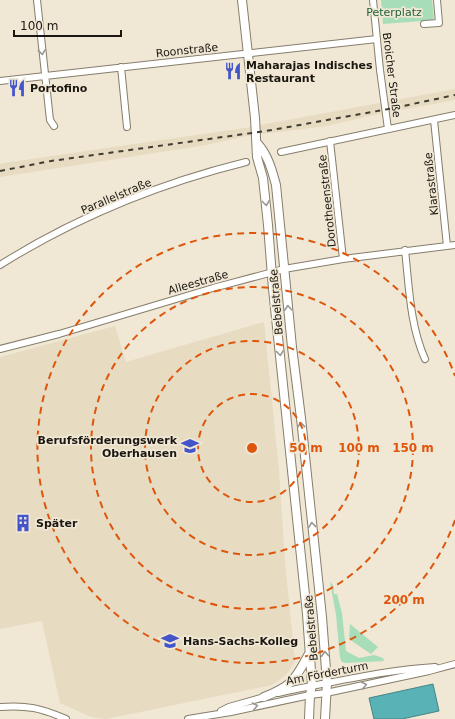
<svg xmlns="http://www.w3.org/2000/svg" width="455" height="719" viewBox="0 0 455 719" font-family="'DejaVu Sans',sans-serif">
<rect width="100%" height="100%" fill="#f0e7d4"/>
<path fill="#e7dbc1" d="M455,89v11l-77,14 -52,12 -79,10 -41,9 -206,32v-13l4,-1 241,-35z
M264,322l15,149 6,91 10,99 -8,13 -15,11 -166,34 -15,-2 -31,-14 -18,-82 -42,8v-272l115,-31 11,36z"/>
<path fill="#a8ddb9" d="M381,0h51l2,20 -51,4z
M330,582l3,3 1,9h3l5,19 4,38 13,7 15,-3 9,3 1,3 -38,2 -4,-1 -2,-4 -4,-43z
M350,624l28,23 -7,7 -22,-15z"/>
<path fill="#59b2b6" stroke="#468484" d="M433,684l6,27 -37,8h-28l-5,-21z"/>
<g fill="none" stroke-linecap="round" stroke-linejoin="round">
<g stroke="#867e6c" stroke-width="8">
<path id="minor" d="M37,0l13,120 4,6
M373,0l7,70 8,59
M424,24l15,-1 -2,-23
M121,67l6,60
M0,81l377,-42
M434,120l13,126
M330,141l13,118
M281,152l174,-37
M405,250c4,36 5,76 20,109
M0,265c75,-47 161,-82 246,-103
M0,349l59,-15 154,-46 71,-19 59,-10 112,-14
M278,693c17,-4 33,-7 49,-10 36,-7 72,-14 108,-16
M0,707c27,-2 41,1 66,12
M221,711l8,-4 39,-11
M188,719l43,-7 79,-17 16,-2 103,-22 26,-7"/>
</g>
<g stroke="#867e6c" stroke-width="10">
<path id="tertiary" d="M242,0l13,118 2,39 6,21 5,47 5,64 34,325 5,71 -2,10 -1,24
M257,143c11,12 15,27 19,42l16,162 9,71 21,199 5,66 -2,36
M264,697c30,-12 31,-18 46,-45"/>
</g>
<use href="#minor" stroke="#fff" stroke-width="6"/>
<use href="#tertiary" stroke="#fff" stroke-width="8"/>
<path stroke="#413d33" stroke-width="2" stroke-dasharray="5 5" stroke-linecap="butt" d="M0,171l51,-10 215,-30 128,-23 61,-13"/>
</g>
<defs><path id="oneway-chevron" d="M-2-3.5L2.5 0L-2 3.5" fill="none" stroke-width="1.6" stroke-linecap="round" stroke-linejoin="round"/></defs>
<g stroke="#989793">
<use href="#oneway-chevron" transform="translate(42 52) rotate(84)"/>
<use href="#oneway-chevron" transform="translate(266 203) rotate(83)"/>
<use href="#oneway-chevron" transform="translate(288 308) rotate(-95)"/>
<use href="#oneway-chevron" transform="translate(280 353) rotate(84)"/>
<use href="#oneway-chevron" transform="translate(301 425) rotate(-96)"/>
<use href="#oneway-chevron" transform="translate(312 525) rotate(-96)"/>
<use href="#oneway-chevron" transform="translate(325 654) rotate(-94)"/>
<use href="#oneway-chevron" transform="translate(364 685) rotate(-12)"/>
<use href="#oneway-chevron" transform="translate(255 706) rotate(-12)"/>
</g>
<g fill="none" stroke="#de560c" stroke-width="2" stroke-dasharray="7 5">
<circle cx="252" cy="448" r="54"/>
<circle cx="252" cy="448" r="107"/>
<circle cx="252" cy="448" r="161"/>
<path d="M455 520A215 215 0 1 1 455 376"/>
</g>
<defs>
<g id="restaurant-bare" transform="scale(1.38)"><path d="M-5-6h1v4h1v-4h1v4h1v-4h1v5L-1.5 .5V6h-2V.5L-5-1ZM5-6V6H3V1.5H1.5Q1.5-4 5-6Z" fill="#4355c9" stroke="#f0e7d4" stroke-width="2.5" paint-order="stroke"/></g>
<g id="university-bare" transform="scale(1.38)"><path d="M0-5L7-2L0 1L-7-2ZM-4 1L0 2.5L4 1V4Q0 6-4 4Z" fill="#4355c9" stroke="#f0e7d4" stroke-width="2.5" paint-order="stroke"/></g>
<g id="building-bare" transform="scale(1.38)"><path d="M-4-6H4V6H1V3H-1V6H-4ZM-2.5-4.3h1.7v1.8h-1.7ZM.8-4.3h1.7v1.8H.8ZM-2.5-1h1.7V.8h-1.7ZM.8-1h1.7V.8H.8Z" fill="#4355c9" stroke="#f0e7d4" stroke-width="2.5" paint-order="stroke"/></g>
<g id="school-bare" transform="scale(1.38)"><path d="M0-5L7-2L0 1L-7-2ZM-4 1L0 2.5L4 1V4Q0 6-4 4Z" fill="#4355c9" stroke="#f0e7d4" stroke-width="2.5" paint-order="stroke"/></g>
</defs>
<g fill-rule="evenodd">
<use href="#restaurant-bare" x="233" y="71"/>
<use href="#restaurant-bare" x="17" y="88"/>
<use href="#university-bare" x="190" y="446"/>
<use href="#building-bare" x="23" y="523"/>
<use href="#school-bare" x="170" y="641"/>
</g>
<g text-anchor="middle" stroke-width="3.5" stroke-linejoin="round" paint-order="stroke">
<g font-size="11" fill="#1f623c" stroke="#f0e7d4">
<text x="394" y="16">Peterplatz</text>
</g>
<g font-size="11" fill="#1a1710" stroke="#f0e7d4">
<text transform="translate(187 50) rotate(-6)" y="4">Roonstraße</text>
<text transform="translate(392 75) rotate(83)" y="4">Broicher Straße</text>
<text transform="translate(431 184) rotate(-96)" y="4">Klarastraße</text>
<text transform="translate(116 196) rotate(-23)" y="4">Parallelstraße</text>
<text transform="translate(327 201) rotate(-96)" y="4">Dorotheenstraße</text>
<text transform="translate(198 282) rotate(-16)" y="4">Alleestraße</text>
<text transform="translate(276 302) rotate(-95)" y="4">Bebelstraße</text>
<text transform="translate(311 628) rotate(-95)" y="4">Bebelstraße</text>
<text transform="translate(327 673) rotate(-11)" y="4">Am Förderturm</text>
</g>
<g font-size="11" font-weight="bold" fill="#1a1710" stroke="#f0e7d4" text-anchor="start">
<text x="246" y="69">Maharajas Indisches<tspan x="246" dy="13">Restaurant</tspan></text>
<text x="30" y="92">Portofino</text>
<text x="177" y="444" text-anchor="end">Berufsförderungswerk<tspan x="177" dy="13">Oberhausen</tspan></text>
<text x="36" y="527">Später</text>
<text x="183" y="645">Hans-Sachs-Kolleg</text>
</g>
</g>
<circle cx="252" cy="448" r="6" fill="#de560c" stroke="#f0e7d4" stroke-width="2"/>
<g font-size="12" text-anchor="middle" font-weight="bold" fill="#de560c" stroke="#f0e7d4" stroke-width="3.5" stroke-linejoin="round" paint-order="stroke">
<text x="306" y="452">50 m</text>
<text x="359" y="452">100 m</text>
<text x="413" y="452">150 m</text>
<text x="404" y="604">200 m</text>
</g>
<path d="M14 30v6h107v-6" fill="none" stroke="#1a1710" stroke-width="2"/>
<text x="20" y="30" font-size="12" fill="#1a1710" stroke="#f0e7d4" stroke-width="3" paint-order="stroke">100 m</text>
</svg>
